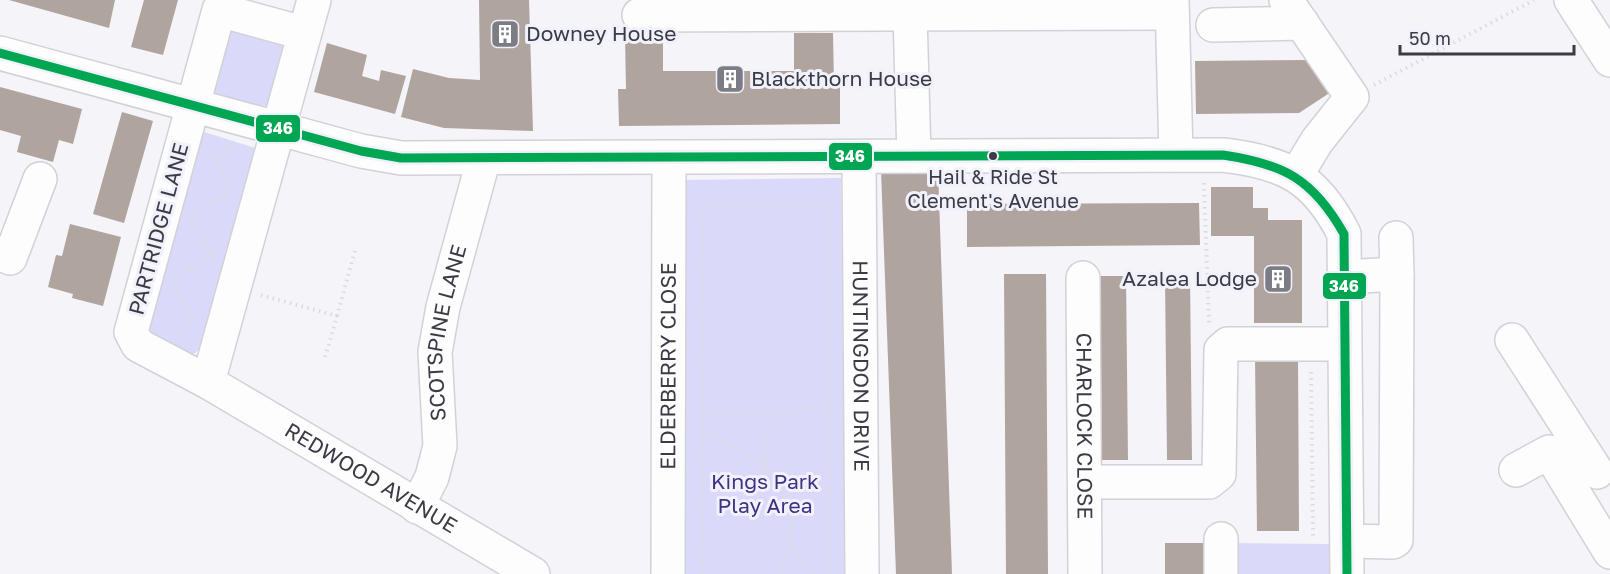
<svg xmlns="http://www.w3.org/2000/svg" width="1610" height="574" viewBox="0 0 1610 574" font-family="'Golos Text',sans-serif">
<rect width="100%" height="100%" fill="#f4f4f9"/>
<path fill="#dad9f9" d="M231,29l27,4 25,13 -5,30 -11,30 -28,-2 -27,-12 6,-33z
M198,130l60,19 -57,199 -11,9 -46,-27z
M841,178l4,396h-159l-3,-394z
M1230,543l99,1v30h-99z"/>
<path fill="#b0a49e" d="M9,0h106l-6,28z
M144,0h34l-15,55 -32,-8z
M479,0h50l4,131 -89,-3 -43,-11 12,-48 36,9 31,2z
M794,33h39l1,53h6v38l-221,2 -1,-37h8l-1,-53 38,-1v36h131z
M327,43l40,12 -5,21 17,5 2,-11 25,6 -11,38 -81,-22z
M1311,60l20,32 -32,21 -103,1 -1,-53z
M0,87l82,22 -9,35 -14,-4 -6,22 -36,-10 4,-16 -21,-6z
M122,112l31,9 -29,102 -31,-9z
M938,169l14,405h-56l-15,-403z
M1211,187h42v21h15v12h34v103h-48v-87h-43z
M1199,203l1,42 -233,2v-43z
M70,224l51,13 -18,69 -31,-8 1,-4 -25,-7 8,-32 6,1z
M1004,274h42l2,300h-42z
M1100,276h26l2,184h-26z
M1190,276l2,184h-25l-2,-183z
M1255,358h43l1,173h-42z
M1165,543h46v31h-46z"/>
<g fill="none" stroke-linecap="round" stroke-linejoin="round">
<g stroke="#d1d1d8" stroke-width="36">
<g id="minor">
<path d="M1172,0l4,155"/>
<path d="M1286,0l66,97 -35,44 -20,33"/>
<path d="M1571,0l39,60"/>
<path d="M639,15l533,-2"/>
<path d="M910,15l4,141"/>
<path d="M1213,25l89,-2"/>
<path id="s1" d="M303,33l-84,-23 -88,322 7,13 70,37 325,192"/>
<path d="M0,53l361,98 40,7 822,-3c62,7 93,23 121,79l3,340"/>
<path id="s2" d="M859,158l3,416"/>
<path d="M0,253l10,5 30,-79"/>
<path d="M1344,277l53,-3 -1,-36"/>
<path id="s3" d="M1083,278l2,296"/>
<path d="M1512,340l85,132"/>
<path d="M208,382l106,-382"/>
<path d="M1516,470l33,-18 61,100"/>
<path d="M1085,482h124l10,-8 2,-124 7,-6h116"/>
<path id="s4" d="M417,507l15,-30 8,-31 -5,-94 8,-45 41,-149"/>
<path d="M1221,539v35"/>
<path d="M1347,541l46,1 3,-2 1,-266"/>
<path id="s5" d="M668,574l1,-416"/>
</g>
</g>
<path stroke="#dcdcde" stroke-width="4" stroke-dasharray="1.5 4.5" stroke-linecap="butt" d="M1374,85l160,-85
M1204,183l5,142
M261,295l76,21 -12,41
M337,316l19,-69
M175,333l19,-11 -22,-42 40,-24 -22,-41 41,-23 -18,-34 20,-13
M1311,372l2,165
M700,413l130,-3
M702,429c42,22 94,48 89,104 -1,16 -5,30 -17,41
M765,469l2,-30 13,-28
M791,542l6,14 16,18
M702,574v-369h126l1,369"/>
<use href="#minor" stroke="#fdfdfe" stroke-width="33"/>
<g stroke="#f1f1fc" stroke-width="14">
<path id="bus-1" d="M0,53l361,98 40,7 822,-3c61,9 90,24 121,79l3,340"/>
</g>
<use href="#bus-1" stroke="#00a651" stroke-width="9"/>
</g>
<defs>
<g id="building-square" transform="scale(1.5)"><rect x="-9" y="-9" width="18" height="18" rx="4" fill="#7c7c84" stroke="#f1f1fc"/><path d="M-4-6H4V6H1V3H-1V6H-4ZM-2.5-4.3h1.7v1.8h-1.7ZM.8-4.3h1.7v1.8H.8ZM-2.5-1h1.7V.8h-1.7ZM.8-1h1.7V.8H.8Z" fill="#fff"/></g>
</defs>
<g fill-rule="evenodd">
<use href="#building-square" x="505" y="34"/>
<use href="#building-square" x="730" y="79"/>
<use href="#building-square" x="1278" y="279"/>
</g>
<circle fill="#3b3b45" stroke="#f1f1fc" stroke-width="2" cx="993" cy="156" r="5"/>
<g text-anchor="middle" stroke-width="6" stroke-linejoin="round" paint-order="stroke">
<g font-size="20" fill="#3b3b45" stroke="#f1f1fc">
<text x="993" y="184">Hail &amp; Ride St<tspan x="993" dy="24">Clement's Avenue</tspan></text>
</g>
<g font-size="21" fill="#3b3b45" stroke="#f1f1fc" text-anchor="start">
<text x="526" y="41">Downey House</text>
<text x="751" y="86">Blackthorn House</text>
<text x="1257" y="286" text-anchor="end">Azalea Lodge</text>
</g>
<g font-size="21" fill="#3b3b45" stroke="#f1f1fc">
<text transform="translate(159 229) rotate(-75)" y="7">PARTRIDGE LANE</text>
<text dy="7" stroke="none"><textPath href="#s4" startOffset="180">SCOTSPINE LANE</textPath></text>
<text dy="7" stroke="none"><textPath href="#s5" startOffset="208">ELDERBERRY CLOSE</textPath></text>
<text dy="7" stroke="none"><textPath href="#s2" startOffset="208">HUNTINGDON DRIVE</textPath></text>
<text dy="7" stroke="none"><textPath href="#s3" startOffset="148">CHARLOCK CLOSE</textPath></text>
<text dy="7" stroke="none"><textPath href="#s1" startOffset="704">REDWOOD AVENUE</textPath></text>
</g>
<g font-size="21" fill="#403282" stroke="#f1f1fc">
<text x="765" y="489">Kings Park<tspan x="765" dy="24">Play Area</tspan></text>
</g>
</g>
<g stroke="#f1f1fc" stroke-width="2">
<rect x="255" y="114" width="46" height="29" rx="6" fill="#00a651"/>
<rect x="828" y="142" width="45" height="29" rx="6" fill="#00a651"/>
<rect x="1322" y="272" width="45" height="28" rx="6" fill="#00a651"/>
</g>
<g font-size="16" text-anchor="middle" font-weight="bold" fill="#fff">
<text x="278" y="134">346</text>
<text x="850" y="162">346</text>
<text x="1344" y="292">346</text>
</g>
<path d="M1400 45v9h174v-9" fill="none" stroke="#3b3b45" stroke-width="3"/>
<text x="1409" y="45" font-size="18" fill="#3b3b45" stroke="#f1f1fc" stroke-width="4.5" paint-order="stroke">50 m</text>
</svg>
